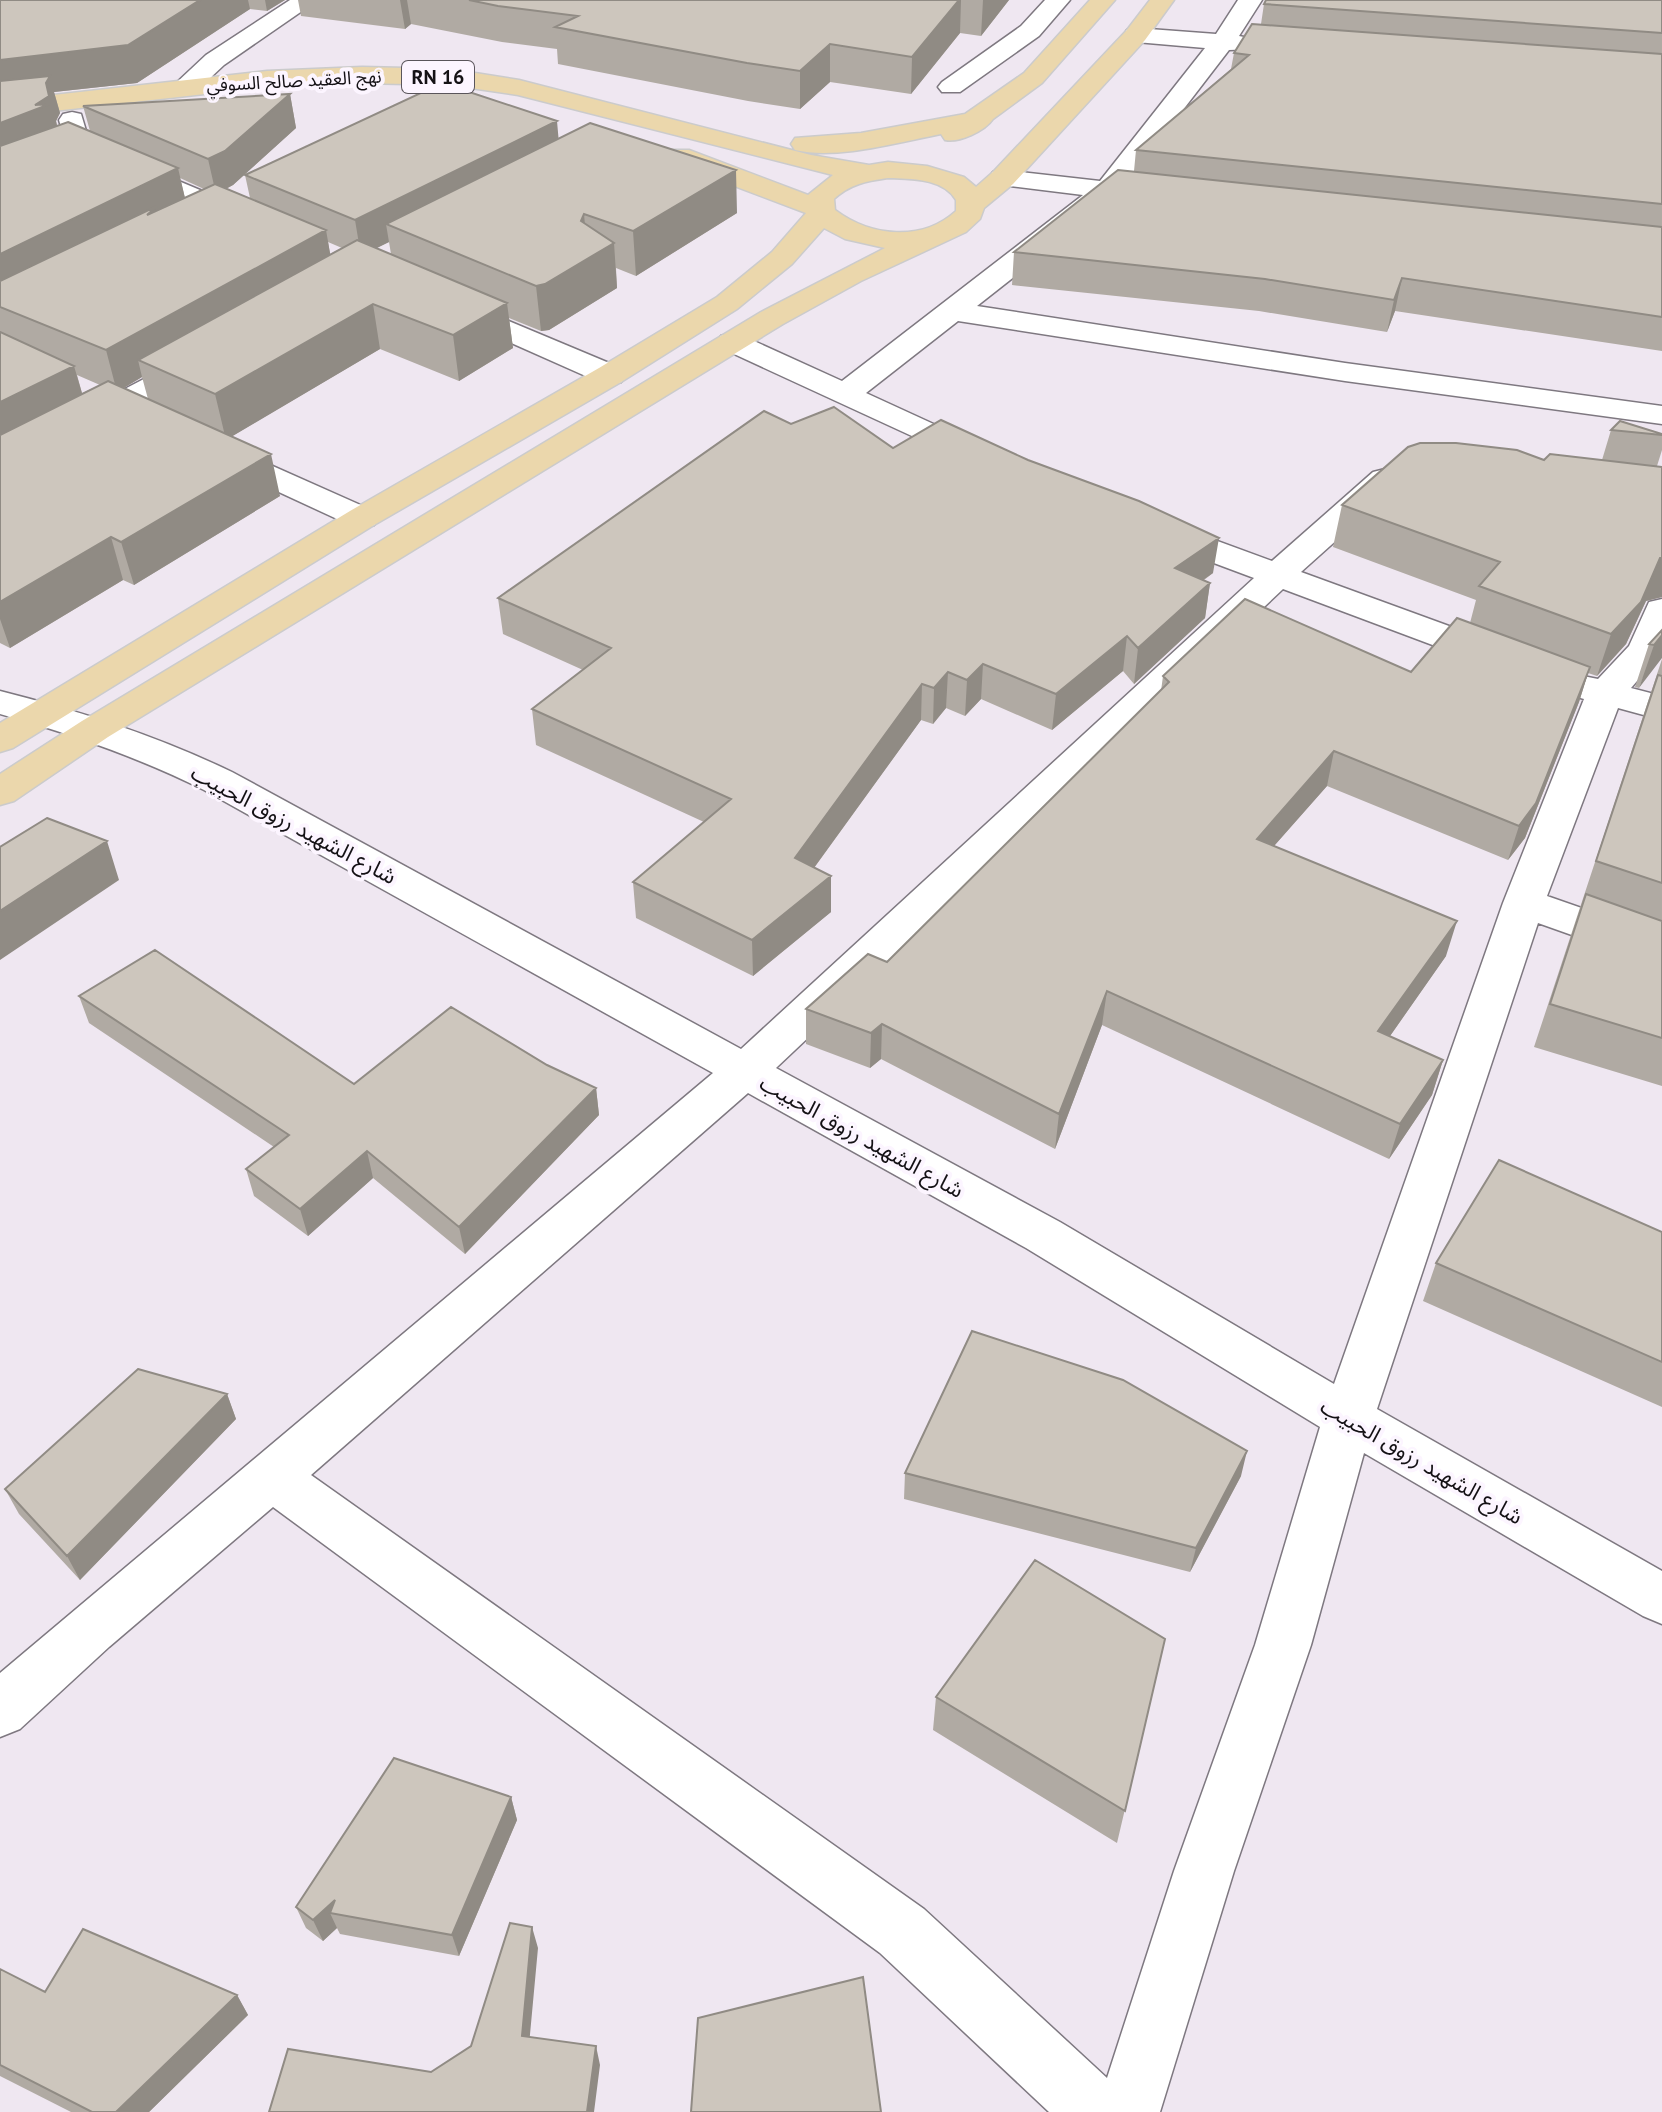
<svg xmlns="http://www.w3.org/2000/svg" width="1662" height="2112" viewBox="0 0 1662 2112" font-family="'PT Sans','Noto Sans Arabic',sans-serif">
<rect width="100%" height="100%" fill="#efe7f1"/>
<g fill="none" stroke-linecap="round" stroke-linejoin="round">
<g stroke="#7e7880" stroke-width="3">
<path id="minor" d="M290,0h28l-94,65 -31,29h-18l-4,-5 4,-5 31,-29z
M1045,0h25l-31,36 -79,56h-18l-4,-5 4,-5 79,-56z
M1238,0h24l-23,36 15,3 3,5 -3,5 -25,1 -103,134 36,5 4,6 -4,6 -10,2 -39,-4 -136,107 368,57 317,43v18l-317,-43 -387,-60 -92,72 122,56 5,7 -5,7 -11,3 -256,-118 -4,-6 4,-6 11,-3 11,3 99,45 241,-186 -90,-11 -4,-6 4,-6 10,-2 97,11 105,-133 -69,-6 -9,-2 -3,-5 3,-5 9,-2 80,6z
M72,112l9,2 9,30 165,69 4,6 -4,6 -10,2 -10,-2 -166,-71 -10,-34 4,-6z
M456,299l165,69 4,7 -4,7 -11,2 -11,-2 -153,-68 -5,-6 5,-6z
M199,353l11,3 4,6 -4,6 -198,106 -12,3v-23l188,-98z
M223,444l151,67 5,7 -5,7 -12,3 -12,-3 -138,-64 -5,-7 5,-7z
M1385,469l12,3 4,7 -4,7 -96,86 211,77 5,8 -5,8 -13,3 -13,-3 -203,-76 -507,479 284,154 274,162 169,-481 81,-204 -14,-4 -5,-8 5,-8 13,-3 15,3 31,-33 20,-44 13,-3v53l-31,36 31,8v24l-44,-12 -71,188 115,40v31l-124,-44 -161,486 285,162v53l-19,-8 -279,-163 -53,192 -77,226 -74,241h-111l-169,-159 -607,-446 -164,140 -89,82 -20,8v-64l713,-600 -509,-283c-66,-33 -133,-56 -204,-76v-23c80,20 157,45 232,81l509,277 513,-471 -107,-40 -5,-7 5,-7 12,-3 12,3 101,37 101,-89zM748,1093l278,155 294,179 -65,218 -81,226 -67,207 -183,-169 -613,-434z"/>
</g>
<g stroke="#cbcbcc" stroke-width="3">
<path id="major" d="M1090,0h25l-73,83 -49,36c-8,12 -34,24 -48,21l-4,-6c-42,8 -104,26 -146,16l-4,-6 4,-6 66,-5 104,-19 59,-41z
M1150,0h24l-29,40 -132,144 -29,24 -4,11 -14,13 -105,49 -78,43 -675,413 -94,64 -14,4v-31l82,-53 679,-409 124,-64 -40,-9 -21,-11 -32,36 -55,45 -116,73 -247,143 -361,223 -13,4v-29l350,-212 249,-143 118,-71 55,-45 34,-39 -135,-51 -4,-6 4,-6h18l119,45 25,-20 -315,-80 -68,-10 -88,-2 -95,4 -267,30v-16l267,-30 95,-4 88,2 69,11 292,75 58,10 19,-3 39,4 37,11 12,10 17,-15 134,-142zM888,178c23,1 55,0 68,22v11c-34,31 -85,26 -121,-1l-1,-11c16,-15 33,-18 54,-21z"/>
</g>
<use href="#minor" fill="#fff" fill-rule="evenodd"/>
<use href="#major" fill="#ebd7ac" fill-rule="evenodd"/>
</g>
<path fill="#b0aaa3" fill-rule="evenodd" d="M0,0h285l-18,11 -17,-2 -113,74 -83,9 6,21 -4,8 1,5 33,5 -7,-25 207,-12 6,34 -63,57 -7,4 24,9 -5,-23 314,-36 178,74 -101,63 -20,-8 1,20 -68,42 -8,1 -32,-13 4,30 -54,33 -79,-32 -148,87 48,60 -146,89 -11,-5 -113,68 -10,-5zM180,178l24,11 -19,9zM328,242l14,6 -12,6zM389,242l2,12 -15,-6zM77,375l23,10 -18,8zM142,377l6,22 -24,-11z
M298,0h711l-28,36 -21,-3 -49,61 -81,-12 -30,27 -52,-8 -190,-37 -1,-15 -55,-7 -91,-18 -6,5 -104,-13z
M1662,0v351l-267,-40 -8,21 -128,-21 -247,-26 2,-33 120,-81 2,-21 95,-81 3,-16 27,-29 3,-20z
M791,424l102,24 320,125 -9,7 6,3 -5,35 -71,66 -11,-13 -71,59 -71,-31 -16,17 -19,-8 -13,16 -12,-4 -107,148 17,44 -78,64 -117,-58 -3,-36 71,-60 -168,-77 -4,-36 51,-39 -80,-36 -5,-36z
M1611,430l51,4v16l-5,16 5,1v130l-16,4 -20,43 -29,32 -9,-3 -9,29 -54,136 -17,22 -181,-74 -53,60 172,110 -56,80 53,24 -11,35 -43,64 -287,-134 -47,124 -174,-90 -11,9 -64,-24v-35l81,-47 274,-271 2,-15 248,-4 59,-49 6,-23 -143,-53 9,-42 202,-45h58z
M1662,630l-23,58 -4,-1 14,-43z
M1662,659v427l-128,-39z
M79,996l275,88 193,-19 49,23 3,27 -134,139 -92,-76 -65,58 -54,-40 -8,-27 28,-22 -185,-124z
M1662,1232v175l-239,-106 13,-38z
M227,1394l9,25 -156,161 -61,-66 -14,-25z
M905,1473l336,3 -51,96 -286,-73z
M1165,1639l-48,204 -184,-113 3,-33z
M511,1797l6,23 -58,136 -119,-22 -3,-6 -14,13 -17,-13 -10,-21z
M0,1969l45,23 192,3 11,20 -99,97h-78l-71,-36z"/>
<path fill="#908b84" d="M200,0h48l2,9 -113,74 -83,9 6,21 -4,8 3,13 -59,32v-43l35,-18 -35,-6v-39z
M265,0h20l-18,11z
M400,0h7l4,24 -6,5z
M959,0h2l-1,33 -49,61 1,-37z
M983,0h26l-28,36z
M830,44v38l-30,27v-38z
M290,94l6,34 -63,57 -17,9 -8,-35z
M557,121l3,34 -174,69 3,18 -28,14 -6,-36z
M178,168l9,39 -187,94v-47z
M736,170l1,43 -101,63 -3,-45z
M584,214l4,44 26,-15 3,45 -68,42 -8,1 -5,-45z
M326,230l7,40 -195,90 4,17 -25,15 -11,-42z
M1402,278l-7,33 -8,21 7,-32z
M507,303l6,45 -54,33 -6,-46z
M373,304l7,45 -154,91 -11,-46z
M74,366l12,41 -86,44v-49z
M271,454l9,42 -146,89 -13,-43z
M111,537l12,43 -113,68 -10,-29v-17z
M1219,538l-6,35 -43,30 5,-35z
M1660,558h2v39l-16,4 -20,43 -29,32 14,-42z
M1210,583l-5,35 -71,66 4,-36z
M1662,635v23l-23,30 15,-43z
M1127,636l-4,35 -71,59 4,-36z
M983,664l-2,35 -16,17 2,-36z
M1590,667l-11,35 -54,136 -17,22 11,-34z
M948,672l-2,36 -13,16 1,-36z
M922,684l-1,36 -126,174v-36z
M1334,751l-7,35 -77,87 7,-34z
M107,841l12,39 -119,80v-49z
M831,876v36l-78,64 -1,-36z
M1457,921l-11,35 -77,110 9,-35z
M1107,991l-5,34 -47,124 4,-35z
M882,1024l-1,35 -11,9 1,-35z
M1443,1060l-11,35 -43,64 11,-35z
M596,1088l3,27 -134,139 -6,-27z
M367,1151l6,27 -65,58 -8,-27z
M227,1394l9,25 -156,161 -13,-24z
M1247,1451l-6,25 -51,96 6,-24z
M511,1797l6,23 -58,136 -7,-21z
M335,1900l-5,13 7,15 -14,13 -10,-21z
M532,1927l6,21 -10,108 -6,-20z
M237,1995l11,20 -99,97h-33z
M596,2046l4,19 -6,47h-7z"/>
<path fill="#cdc6bd" stroke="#908b84" stroke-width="2" d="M0,0h200l-72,45 -128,15z
M469,0h490l-47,57 -82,-13 -30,27 -53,-8 -192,-36 23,-11 -80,-10z
M1266,0h396v33l-398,-29z
M1252,24l410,30v150l-526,-54 113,-95 -15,-2z
M50,76l-4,7 3,13 -14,9 15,-1 -50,19v-42z
M442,83l115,38 -202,99 -110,-45z
M290,94l-65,57 -17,8 -125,-53z
M68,122l110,46 -178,86v-108z
M590,123l146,47 -103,61 -49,-17 -3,7 33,22 -69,41 -9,2 -150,-62z
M1118,170l544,57v90l-260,-39 -8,22 -129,-21 -251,-27z
M215,184l111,46 -220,120 -106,-43v-26l157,-75 -10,9z
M357,240l150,63 -54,32 -80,-31 -158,90 -77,-34z
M0,332l74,34 -74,36z
M108,381l163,73 -150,88 -10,-5 -111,65v-167z
M834,407l59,41 48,-28 87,40 111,41 80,37 -44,30 35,15 -72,65 -11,-12 -71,58 -73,-30 -16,16 -19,-8 -14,16 -12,-4 -127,174 36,18 -79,64 -119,-58 98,-83 -199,-90 79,-61 -113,-50 266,-187 27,13z
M1620,421l42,13v1l-51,-5z
M1420,443h36l61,7 27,10 6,-6 112,13v91h-2l-19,44 -30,32 -132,-48 21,-24 -158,-57 66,-58z
M1245,599l166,73 46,-54 133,49 -54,136 -17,23 -185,-75 -77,88 200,82 -79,110 65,29 -43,64 -293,-133 -48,123 -177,-90 -11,9 -65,-24 62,-55 19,8 282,-280 -6,-6z
M1662,630v5l-8,10 -5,-1z
M1658,675l4,1v207l-66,-22z
M47,818l60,23 -107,70v-64z
M1586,894l76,27v117l-112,-34z
M155,950l199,134 97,-77 96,58 49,23 -137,139 -92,-76 -67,58 -54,-40 43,-34 -210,-139z
M1499,1160l163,72v130l-226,-99z
M972,1331l151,49 124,71 -51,97 -291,-75z
M138,1369l89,25 -160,162 -62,-67z
M1035,1560l130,79 -40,172 -189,-114z
M394,1758l117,39 -59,138 -122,-22 5,-13 -22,20 -17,-13z
M510,1923l22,4 -10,109 74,10 -9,66h-318l19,-63 143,23 40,-26z
M83,1929l154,66 -121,117h-24l-92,-47v-96l45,23z
M863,1977l18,135h-190l7,-94z"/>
<g text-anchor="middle" stroke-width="8" stroke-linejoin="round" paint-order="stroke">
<g font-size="18" fill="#141115" stroke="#fcf5ff">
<text transform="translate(294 81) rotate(-3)" y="6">نهج العقيد صالح السوفي</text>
</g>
<rect fill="#fcf5ff" stroke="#5a555b" stroke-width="2" x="402" y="61" width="72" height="32" rx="6"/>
<g font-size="20" font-weight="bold" fill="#141115">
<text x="438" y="84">RN 16</text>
</g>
<g font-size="22" fill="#141115" stroke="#fcf5ff">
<text transform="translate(294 824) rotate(28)" y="8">شارع الشهيد رزوق الحبيب</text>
<text transform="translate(862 1136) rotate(29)" y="8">شارع الشهيد رزوق الحبيب</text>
<text transform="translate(1422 1461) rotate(30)" y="8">شارع الشهيد رزوق الحبيب</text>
</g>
</g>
</svg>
